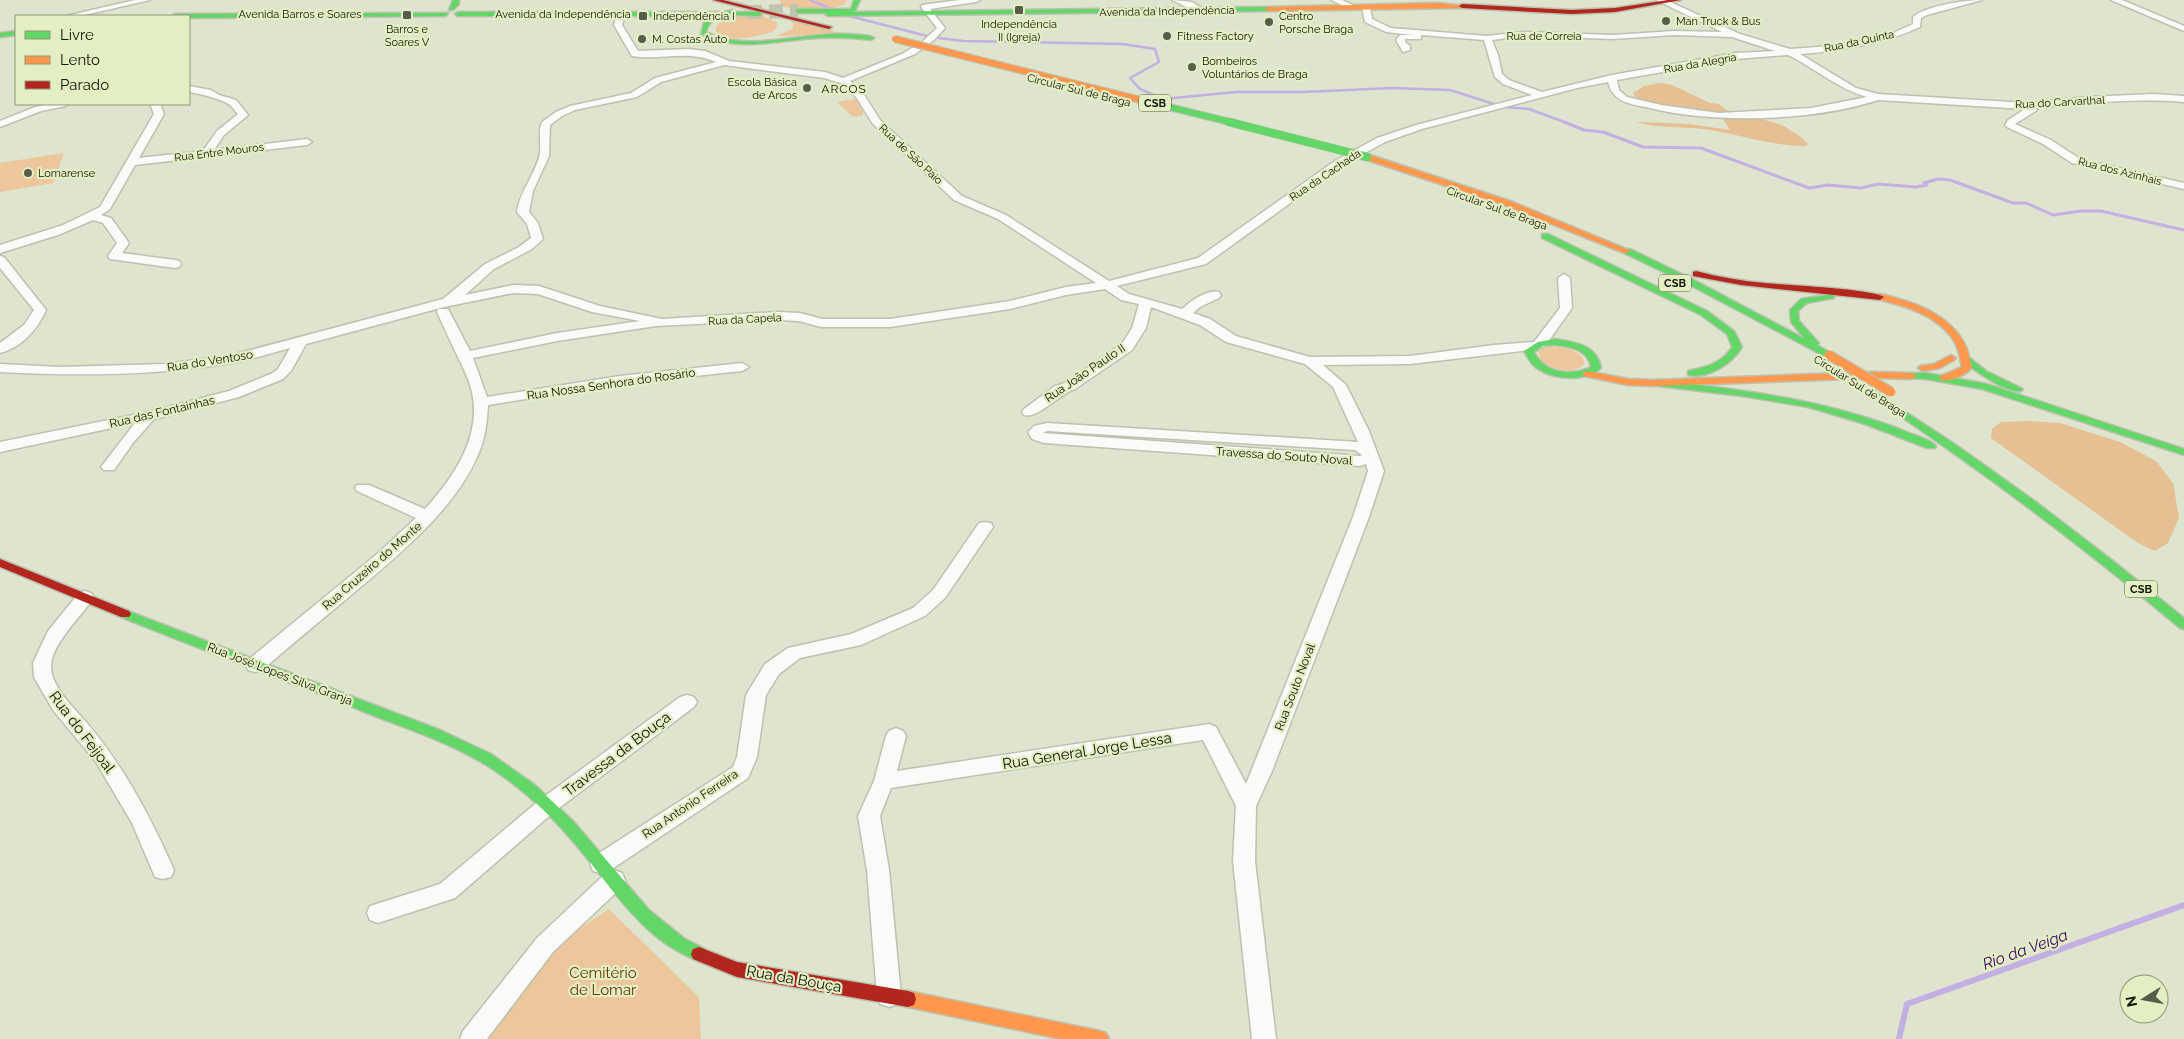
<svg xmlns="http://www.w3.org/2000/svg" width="2184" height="1039" viewBox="0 0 2184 1039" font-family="Raleway,sans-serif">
<rect width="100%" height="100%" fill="#dee4cd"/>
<path fill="#edc79b" d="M780,0h67l-1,3c-15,9 -50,9 -65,2z
M761,15l17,8 -4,8c-13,5 -49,14 -59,-1l6,-10 5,-2z
M790,20l55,14 -69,2 16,-7 2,-5z
M856,99l7,9 -4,1 4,1v5l-10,2 -16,-15z
M64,153l-11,30 -53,9v-29z
M1548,347c13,0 29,1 36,13v4c-11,12 -30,4 -42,-1l-4,-12z
M609,909l90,88 2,42h-222l67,-88z"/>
<path fill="#e6bf92" d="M1661,83l11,2 38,18 9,1 11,9 35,7 17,5 19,12 7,7 -2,2c-35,0 -67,-12 -102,-17 -24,-3 -44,0 -68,-7l53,2 41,6 -6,-10 -18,-8 -66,-8 -7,-11 11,-7z
M2029,421l31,2 60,19 36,19 17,22 6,35 -11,25 -13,8 -17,-8 -147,-105 1,-9 9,-7z"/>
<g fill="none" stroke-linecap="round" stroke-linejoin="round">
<path stroke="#c2b0e3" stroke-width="2.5" d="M810,0l19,8
M849,16l78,20
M939,38l24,3 160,3 32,5 4,13 -29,16 10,11 23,10 73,-7h67l89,-4 58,2 44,14
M1505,107l24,2 38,14"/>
<path stroke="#c2b0e3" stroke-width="3" d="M1564,122l20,8 19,2 40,15 58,1 108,40 19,-3 33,3 17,-4 38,3 11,-2 -3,-2 14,-4 12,1 63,23h13l27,12 28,-4h20l83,19"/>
<path stroke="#c2b0e3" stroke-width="6" d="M1899,1039l8,-35 277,-99"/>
<path stroke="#bfc5af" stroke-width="14" stroke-dasharray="14 7" stroke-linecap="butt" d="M748,12l50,-1"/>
<g stroke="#bcc1b0" stroke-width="3">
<path id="street" d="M135,0h15l-70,16h-14z
M959,0h21l-4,2 -46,7 15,19 -11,12 -19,14 -65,27 13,12 17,27 82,76 44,19 103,66 89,-23 137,-97 42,-23 39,-13 116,-30 -29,-11 -8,-7 -11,-37 -63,-5v4h-16v3l5,4v4l-7,2 -7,-12 4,-5h12l-26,-3 -21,-10 -3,-15 4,-2 4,2 2,12 19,9 96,8 36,-4 90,3 61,-4 48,1 -66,-32h10l74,34 50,15 41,-3 62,-13 20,-9v-7c12,-11 52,-17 69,-17l-55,15 -6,3 -1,9c-37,17 -79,24 -120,27l56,34 22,6 150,9 59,-6 67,-3 30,2v6c-50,-4 -99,1 -149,6l2,2 -22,14 36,16 29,19 104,24v6l-112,-26 -29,-19 -36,-17 -2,-2 3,-5 17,-11 -147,-9c-63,21 -164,24 -228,8 -19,-4 -37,-5 -42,-26l-31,6 -155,41 -37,13 -42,23 -137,99 -89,22 12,8 53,15c9,-8 25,-20 37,-17l2,3 -2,3 -19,9 -7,6 17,6 26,17 74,21 100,-1 84,-11 40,-3 26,-34 -2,-30 6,-4 6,4 2,30 -27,38 -7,3 -128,15 -87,1 23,20 23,46 15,40 -15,46 -97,254 -16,35 -1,55 21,178h-24l-19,-178 3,-55 -33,-66 -312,48 -11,28 9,54 12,126 -3,8 -9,3 -9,-3 -3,-8 -10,-126 -9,-54 16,-35 12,-45 3,-5 7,-3 7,3 3,5 -9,35 312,-47 7,3 30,57 107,-267 15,-46 -2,-7 -6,2 -316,-23 -12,-4 -4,-7 6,-6 13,-3 311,19 -25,-55 -28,-23 -79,-22 -26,-17 -49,-18 -5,21 -14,22 -57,39c-16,5 -37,30 -51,26l-2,-3 2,-3 31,-23 10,-3 57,-39 10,-16 7,-24 -18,-4 -16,-11 -39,6 -56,14 -120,18h-69l-22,-6 -21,-1 -122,6 -99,15 -84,17 14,39 133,-21 122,-13 7,4 -7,4 -122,13 -132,21c-1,19 -3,35 -11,52 -24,56 -87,105 -133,144 -28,23 -55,46 -82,69l-7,2 -7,-2 -2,-5 2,-5 128,-105 40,-37 -59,-27 -2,-3 2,-3h12l56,24c28,-31 57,-72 47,-117 -3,-13 -9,-24 -14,-35 -7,-14 -14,-30 -21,-45l1,-3h10l22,42 87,-18 83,-12 -48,-9 -54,-18 -25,-1 -69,14 -138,37 -15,27 -8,8 -44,18 -85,22 -21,24 -19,27h-10l-3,-3 34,-44 -135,29v-10l148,-30 81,-21 44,-18 5,-4 12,-21c-19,5 -39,12 -59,15 -76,13 -154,13 -231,9v-8l61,3 104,-3 67,-9 211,-56 42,-35 34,-17 12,-9 -4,-14 -10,-12c3,-22 19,-38 23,-59 1,-10 -2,-22 2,-31l14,-10 14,-6 61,-13 24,-15 61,-16c-30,-13 -55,-1 -84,-6l-18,-31 4,-14 7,2 -3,12 16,26 51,-2 16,2 24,10 96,11 18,6 59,-24 20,-12 15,-14 -16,-21 1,-2zM1674,35l58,2 43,14 -39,2 -124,22 -70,17 -33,-12 -7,-6 -4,-19 -6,-15 31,-4 90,3zM1788,55c27,13 50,34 79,42l-56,11 -92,5 -58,-8 -34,-8 -8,-7 -2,-10 119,-21zM724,65l100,13 17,5 15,14 17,27 81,76 44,19 98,64 -30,4 -56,14 -120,18h-68l-22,-6 -22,-1 -116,7 -62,-13 -61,-20 -26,-1 -48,10 29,-26 38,-20 11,-10 -5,-16 -9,-11 4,-21 16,-35 1,-31 12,-9 13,-6 62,-13 24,-15zM1047,431l308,19 7,5 -2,1 -317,-23z
M1172,0l20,2 14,9 -7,2z
M1331,0h11l15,7 -7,2z
M2111,0h11l62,26v5z
M189,86l22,4 8,5 17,5 12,15 -24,20 -10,15 93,-11 5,3 -5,3 -172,20 -25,44 -9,6 10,3 18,25 -7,10 53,7 4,1 2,3 -2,3 -4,1 -65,-9 -2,-3 9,-13 -14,-20 -10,-3 -35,15 -58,18v-8l63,-20 37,-18 54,-93 -4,-10h10l4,10 -25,44 64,-7 14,-20 21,-17c-3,-2 -5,-7 -8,-9 -6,-5 -32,-12 -41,-13z
M50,104h18l-2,2 -25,5 -41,16v-6l35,-14z
M0,256l4,1 42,53c-8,19 -25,38 -46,43v-10l24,-18 10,-15 -34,-42z
M985,522l6,1 2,4 -48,71 -20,18 -64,29 -61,13 -21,16 -13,21 -9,62 -9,21 -139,93 -8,2 -8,-2 -3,-7 3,-7 140,-90 4,-10 9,-62 19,-31 23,-16 63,-14 62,-26 20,-18 46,-67z
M85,591l6,2 3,4c-12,19 -41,45 -43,68 -1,21 22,42 35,57 39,46 64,94 88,148l-3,7 -8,2 -8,-2 -23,-54 -36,-61 -43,-52 -19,-33 -1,-14 15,-32 31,-38z
M687,695l7,2 3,5 -3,5 -139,104 -100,87 -77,25 -8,-3 -3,-7 3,-7 70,-22 101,-85 139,-102z
M614,870l8,3 3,7 -3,7 -69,65 -66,87h-27l3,-8 74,-93 69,-65z"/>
</g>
<g stroke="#bcc1b0" stroke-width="3">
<path id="fast" d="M453,0h6v4l-6,6h-4z
M854,0h6l-5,11 -5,1 418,-5 3,2 -3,2 -440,5 -3,-2 2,-1h-29l-3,-2 3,-2h53z
M733,10l2,2h24l3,2 -3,2c-18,0 -48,-7 -53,16 43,21 95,0 141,2 9,1 20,0 27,4l-3,2c-18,-2 -36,-3 -54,-2 -40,2 -78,15 -116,-4l3,-11 8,-7h-254l-3,-2 3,-2h265z
M448,13l-2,3 -257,2 -17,-2 3,-2z
M16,31v4l-16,2v-4z
M1542,234h6l159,77 27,20 8,16c-10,17 -34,32 -54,28v-4c17,-4 34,-7 44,-24l-5,-13 -26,-19 -159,-77z
M1624,249h6l64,31 111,59 -14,-17 -1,-12 11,-11 33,-5v4l-27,5 -9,8 1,10 18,20 2,2 -2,2 17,10 -2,2h-6l-138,-73 -64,-31z
M1555,339c20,3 42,6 46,29 -15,14 -46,12 -63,1 -7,-4 -10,-11 -14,-18l14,-9zM1555,345c15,2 33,4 36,22 -20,9 -46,7 -57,-15l9,-6z
M1966,355l20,16 37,18 -2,2c-14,3 -50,-22 -60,-33z
M1912,373h14l61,11 197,65v6l-202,-66 -56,-10 -17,-1 -2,-2z
M1653,380c85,9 169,19 249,50 10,5 27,8 34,16l-1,2h-8l-62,-24 -57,-17 -66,-11 -92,-11 -2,-2z
M1872,390l84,55 80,57 77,59 71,57v11l-4,-1c-100,-84 -203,-161 -311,-233l-2,-2z
M125,610l315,120 51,24 44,31 38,36 76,89 36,29 20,10 2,5 -2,5 -6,2c-55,-20 -86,-72 -122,-115 -24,-29 -52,-55 -83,-76 -39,-26 -84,-40 -127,-57 -82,-33 -165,-63 -246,-96l-2,-3 2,-3z"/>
</g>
<g stroke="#bcc1b0" stroke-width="3">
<path id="slow" d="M1437,3l28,3 -3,2 -194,3 -3,-2 3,-2z
M1364,155h6l140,46 121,50 -7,2 -120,-48 -140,-46z
M1880,294c31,7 66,18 83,47 5,8 6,17 9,26 -6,8 -21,15 -31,13l-2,-2 2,-2 21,-9c-2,-9 -3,-18 -8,-26 -16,-26 -49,-35 -77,-42v-4z
M1951,355l5,3 -2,2 -14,8 -17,3 -5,-3 2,-2 14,-2z
M1587,371l41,8 25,1 222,-8 37,1 5,3 -5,3 -37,-1 -222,8 -25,-1 -44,-9 -2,-2z
M908,991l192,40 6,2 3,6h-48l-153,-32 -6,-2 -2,-6 2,-6z"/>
</g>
<g stroke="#bcc1b0" stroke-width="3">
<path id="jam" d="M713,0h10l109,27 -3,2z
M1668,0h13l-66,12 -43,2 -110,-6 -3,-2 3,-2 110,6 43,-2z
M1696,271c23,6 46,10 69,12 20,2 109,6 119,14l-4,3 -139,-15 -48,-9v-4z
M0,559l129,52 2,3 -2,3h-8l-121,-50z
M699,947l38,15 171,29 6,2 2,6 -2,6 -6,2 -171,-30 -44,-18 -2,-5 2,-5z"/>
</g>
<use href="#street" fill="#fafbf8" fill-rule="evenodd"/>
<use href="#fast" fill="#63d668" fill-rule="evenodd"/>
<use href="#slow" fill="#ff974d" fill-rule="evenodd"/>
<use href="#jam" fill="#b3261e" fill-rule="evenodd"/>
<g stroke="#bcc1b0" stroke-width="8" stroke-linecap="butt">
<path id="fast-bridge-far1" d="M1149,102l85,21"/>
</g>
<g stroke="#bcc1b0" stroke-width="9" stroke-linecap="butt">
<path id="fast-bridge" d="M1229,122l138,35"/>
</g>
<g stroke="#bcc1b0" stroke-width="8" stroke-linecap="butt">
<path id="slow-bridge-far1" d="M895,39l254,63"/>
</g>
<g stroke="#bcc1b0" stroke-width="11" stroke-linecap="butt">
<path id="slow-bridge" d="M1829,355l62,37"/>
</g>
<use href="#fast-bridge-far1" stroke="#63d668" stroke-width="6"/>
<use href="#fast-bridge" stroke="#63d668" stroke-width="8"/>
<use href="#slow-bridge-far1" stroke="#ff974d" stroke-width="6"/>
<use href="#slow-bridge" stroke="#ff974d" stroke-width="9"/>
</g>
<g fill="#585d4b" stroke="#e3eec3" stroke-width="2">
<rect x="1014" y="5" width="10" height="10" rx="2.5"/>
<rect x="402" y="10" width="10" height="10" rx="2.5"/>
<rect x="638" y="11" width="10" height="10" rx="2.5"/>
<circle cx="1666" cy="21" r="5"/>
<circle cx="1269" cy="22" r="5"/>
<circle cx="1167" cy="36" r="5"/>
<circle cx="642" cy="39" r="5"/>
<circle cx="1192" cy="67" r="5"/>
<circle cx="807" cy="88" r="5"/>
<circle cx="28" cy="173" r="5"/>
</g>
<g text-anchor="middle" stroke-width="4.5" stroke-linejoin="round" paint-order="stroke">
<g font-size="11" fill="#101405" stroke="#e3eec3">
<text transform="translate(1167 11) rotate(-1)" y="4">Avenida da Independência</text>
<text x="300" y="18">Avenida Barros e Soares</text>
<text x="563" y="18">Avenida da Independência</text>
<text x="1544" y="40">Rua de Correia</text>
<text transform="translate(1859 41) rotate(-12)" y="4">Rua da Quinta</text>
<text transform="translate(1700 63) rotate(-10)" y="4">Rua da Alegría</text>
<text transform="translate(1079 90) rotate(14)" y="4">Circular Sul de Braga</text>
<text transform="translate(2060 102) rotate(-3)" y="4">Rua do Carvarlhal</text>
<text transform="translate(219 152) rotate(-7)" y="4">Rua Entre Mouros</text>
<text transform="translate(911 154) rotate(43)" y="4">Rua de São Paio</text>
<text transform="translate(2120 171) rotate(14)" y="4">Rua dos Azinhais</text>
<text transform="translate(1325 175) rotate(-34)" y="4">Rua da Cachada</text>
<text transform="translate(1497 208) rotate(20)" y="4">Circular Sul de Braga</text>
<text transform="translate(745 319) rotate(-3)" y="4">Rua da Capela</text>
<text transform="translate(1860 386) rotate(32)" y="4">Circular Sul de Braga</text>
</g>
<g font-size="11" fill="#101405" stroke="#e3eec3" text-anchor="start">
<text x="653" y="20">Independência I</text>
<text x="1279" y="20">Centro<tspan x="1279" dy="13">Porsche Braga</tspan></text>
<text x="1676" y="25">Man Truck &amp; Bus</text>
<text x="1019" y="28" text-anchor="middle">Independência<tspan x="1019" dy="13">II (Igreja)</tspan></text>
<text x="407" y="33" text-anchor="middle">Barros e<tspan x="407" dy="13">Soares V</tspan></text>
<text x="1177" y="40">Fitness Factory</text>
<text x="652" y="43">M. Costas Auto</text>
<text x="1202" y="65">Bombeiros<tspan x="1202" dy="13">Voluntários de Braga</tspan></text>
<text x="797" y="86" text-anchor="end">Escola Básica<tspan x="797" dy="13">de Arcos</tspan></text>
<text x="38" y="177">Lomarense</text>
</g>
<g fill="#e3eec3" stroke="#4f553e" stroke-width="1">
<rect x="1139" y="94.5" width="32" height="17" rx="4"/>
<rect x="1659" y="274.5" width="32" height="17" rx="4"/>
<rect x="2125" y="580.5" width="32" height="17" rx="4"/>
</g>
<g font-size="11" font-weight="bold" fill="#101405">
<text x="1155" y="107">CSB</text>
<text x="1675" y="287">CSB</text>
<text x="2141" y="593">CSB</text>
</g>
<g font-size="12" letter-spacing="1" fill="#101405" stroke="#e3eec3">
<text x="844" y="93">ARCOS</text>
</g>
<g font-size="12" fill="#101405" stroke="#e3eec3">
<text transform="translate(210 361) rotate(-9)" y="4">Rua do Ventoso</text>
<text transform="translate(1085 373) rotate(-34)" y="4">Rua João Paulo II</text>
<text transform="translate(611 384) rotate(-8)" y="4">Rua Nossa Senhora do Rosário</text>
<text transform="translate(162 412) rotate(-13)" y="4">Rua das Fontainhas</text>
<text transform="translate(1284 456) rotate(4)" y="4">Travessa do Souto Noval</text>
<text transform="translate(372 566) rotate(-41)" y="4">Rua Cruzeiro do Monte</text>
<text transform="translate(280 674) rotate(21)" y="4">Rua José Lopes Silva Granja</text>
<text transform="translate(1295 687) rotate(-69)" y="4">Rua Souto Noval</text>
<text transform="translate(690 804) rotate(-34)" y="4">Rua António Ferreira</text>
</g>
<g font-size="15" fill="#101405" stroke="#e3eec3">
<text transform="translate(82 732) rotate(53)" y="5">Rua do Feijoal</text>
<text transform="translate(1087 751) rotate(-9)" y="5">Rua General Jorge Lessa</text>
<text transform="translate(617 754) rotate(-37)" y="5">Travessa da Bouça</text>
<text transform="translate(794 979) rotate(10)" y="5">Rua da Bouça</text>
</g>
<g font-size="15" fill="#673703" stroke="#e3eec3">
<text x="603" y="978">Cemitério<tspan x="603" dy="17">de Lomar</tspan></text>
</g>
<g font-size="16" font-style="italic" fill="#370166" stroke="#e3eec3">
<text transform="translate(2025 949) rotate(-20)" y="6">Rio da Veiga</text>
</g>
</g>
<rect x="15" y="15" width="175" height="90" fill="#e3eec3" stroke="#8f9777"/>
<rect x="25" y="31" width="25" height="8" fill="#63d668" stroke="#8f9777"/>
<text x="60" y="40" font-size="15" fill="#101405">Livre</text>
<rect x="25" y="56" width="25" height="8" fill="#ff974d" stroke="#8f9777"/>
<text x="60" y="65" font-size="15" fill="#101405">Lento</text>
<rect x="25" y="81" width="25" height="8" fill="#b3261e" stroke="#8f9777"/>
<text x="60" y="90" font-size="15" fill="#101405">Parado</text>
<g transform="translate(2144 999) rotate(259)"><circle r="24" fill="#e3eec3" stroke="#8f9777"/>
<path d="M0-4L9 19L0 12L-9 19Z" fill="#585d4b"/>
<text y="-8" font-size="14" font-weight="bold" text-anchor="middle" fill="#101405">N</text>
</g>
</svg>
